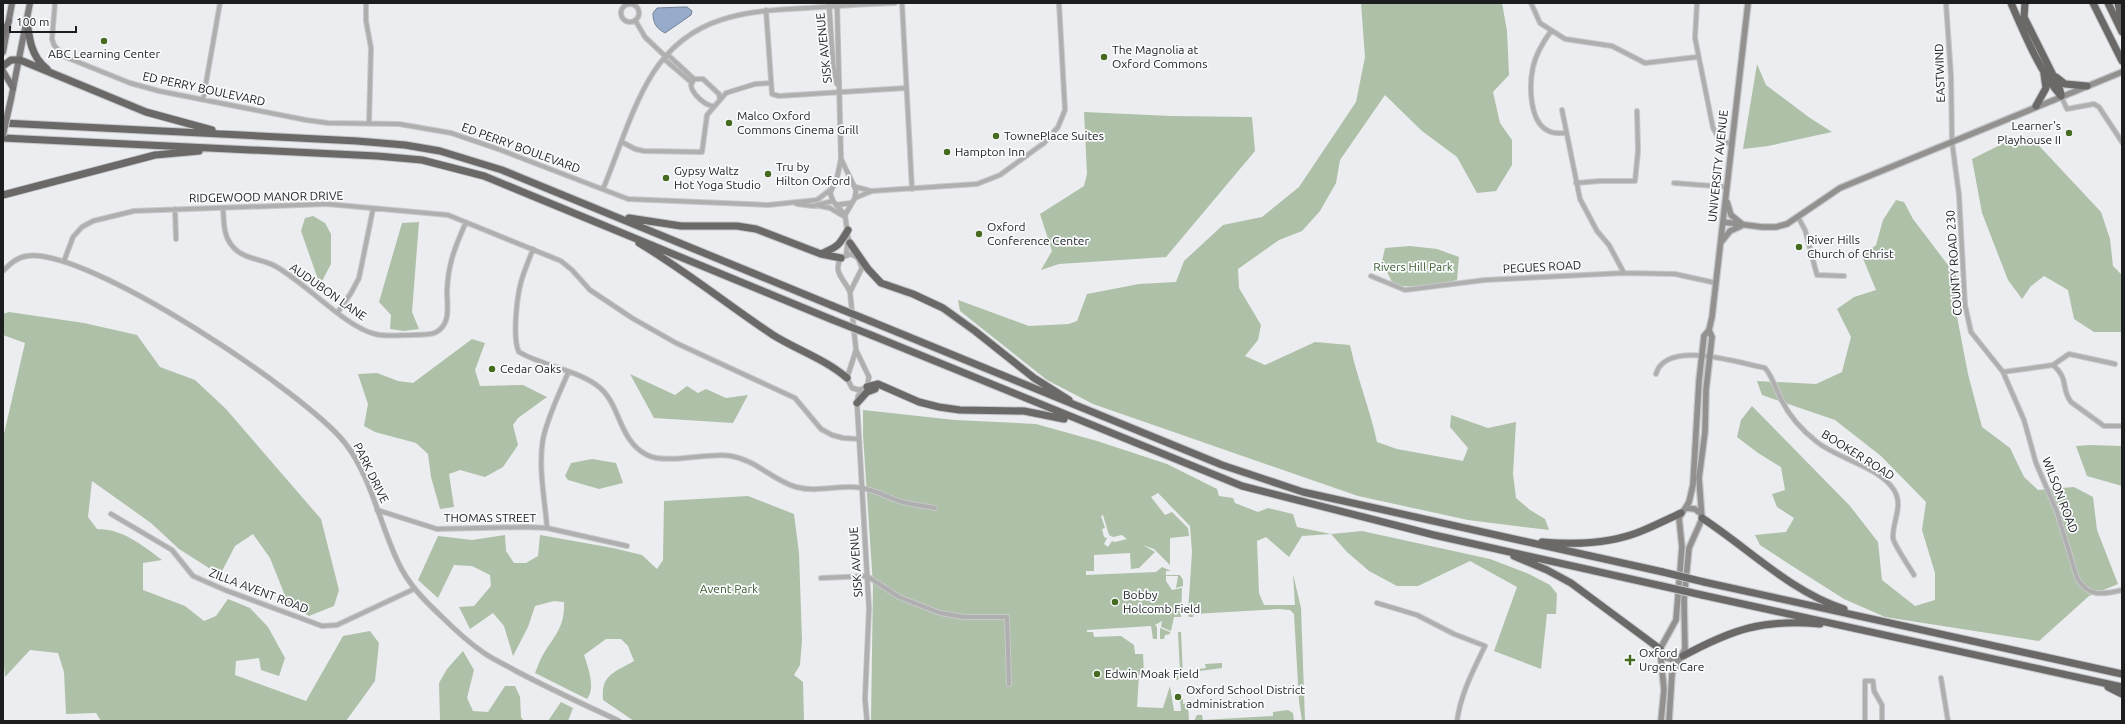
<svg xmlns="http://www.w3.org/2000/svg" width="2125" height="724" viewBox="0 0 2125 724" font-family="Ubuntu,sans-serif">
<rect width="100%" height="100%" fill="#ebedf0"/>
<path fill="#aec0a7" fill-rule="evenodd" d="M1361,3h141l5,28 2,44 -16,17 7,31 12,17v25l-16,26 -19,2 -20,-36 -35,-26 -37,-36 -45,65 -4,23 -16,28 -18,20 -23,9 -41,29 1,19 22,37 -3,15 -13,16 20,9 50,-23 35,3c7,33 20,64 27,97l20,7 66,12 5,-13 -18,-21 1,-12 37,13 28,-6 -3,52 3,24 14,12 15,9 4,11 -81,-10 -110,-24 -265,-92 -46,-24 -87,-69 -2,-11 71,26 40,-2 8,-3 10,-27 52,-10 37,-2 8,-21 39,-36 39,-8 37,-30 57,-85 9,-45z
M1757,64l9,21 44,33 22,14 -64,14 -25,3z
M1084,112l87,4 81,1 3,34 -89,106 -107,7 -18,6 11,-19 -12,-37 44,-28 3,-12z
M2030,136l71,76 9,27 3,27 9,9v57h-28l-20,-13 -6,-29 -24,-14 -13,10 -9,13 -14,-19 -26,-67 -10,-54 32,-16z
M1896,200l8,2 9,17 44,58 -2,29 13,68 14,53 28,21 14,29 14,13 36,-3 19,10 4,33 21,54 -29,12 -50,45 -154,-24 -41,-18 -55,-35 -29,-19 -5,-10 31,-3 8,-14 -17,-11 -5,-13 13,-4 -4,-23 -23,-14 -21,-16 4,-17 11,-14 98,100 28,36 4,38 33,26 20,-6v-27l-13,-43 4,-28 -45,-46 -46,-36 -73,-25 -5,-14 59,3 26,-12 9,-35 -14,-28 17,-12 22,-7 -14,-34 14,-11 7,-25z
M313,216l12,7 6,11v30l-11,21 -19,-54 4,-13z
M419,222l-7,90 7,17 -15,2 -14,-2 1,-14 -12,-13 23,-79z
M1410,246l27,3 22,8 -2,23c-20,5 -43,10 -64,4l-7,-14 -5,-4 4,-18z
M9,312l75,11 53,12 23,32 35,13 31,29 95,110 18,71 -5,16 -25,10 -21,-13 -18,-45 -17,-24 -18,12 -15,29 -41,-26 -28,-26 -59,-42 -4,36 9,12c26,0 45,16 65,31l-19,3v27l42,16 19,15 12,-5 12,-17 22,9 18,19 17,31 -6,18 -18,-6 -2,-12 -23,3 -1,14 71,26 37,-65 27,-5 9,12 -4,38 -29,40h-245l-5,-8 -30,1 -2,-42 -6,-19 -28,-3 -25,27 -2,-24v-215l22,-95 -22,-8v-21z
M472,339l13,4 -10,27 5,16 43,-1 24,12 -29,21 -5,7 5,20 -15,22 -18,10 -25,-7 -11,4 5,33 -14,2 -9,-32 -3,-23 -12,-11 -41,-11 -11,-6 4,-22 -10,-30 19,-1 21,8 15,2z
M630,374l45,21 12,-9 11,7 8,-4 20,9 22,-3 -15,28 -79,-5z
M863,410l92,10 81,4 61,17 70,23 50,25 2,7 14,2 2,5 23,9 10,-4 25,6 4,13 34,7 31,-3 128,28 39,15 21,11 7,9 -1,20h-9l-6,55 -47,-18 23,-64 -47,-26 -52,25h-21l-28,-15 -22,-19 -16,-18 -29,2 -13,21 -23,-20 -9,4 2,52 5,12h31l-2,-31 8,34 4,113h-3l-3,-20 -5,-87 -4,-4 -11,-1 -85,5 -1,3h-4l-1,-3 4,-1h-4l4,-61 -2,-26 -32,-33 -7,4 14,18 7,-3 16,16 1,8 -19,2v27l-16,-16 -11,-4 12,7 -16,16 -8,1 -1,-16 -36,2v16h-8v4l70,-3 6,-5 9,4h-5v4h14l3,5v6l-7,2 2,-12h-12v5l6,9 10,-2 -1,29h-7l-3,14 -10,-4 1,-6 -7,4 2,2v12h-4l-2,-13 -64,4v2h6l1,5 27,-1 13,9 1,9h8l1,21h-5l-2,32 26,1 7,-22 4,25h7l-1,-12h3v5l5,-1 1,18h-318l2,-136 -10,-150zM1103,515l6,20 4,2 9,-2 5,4 -12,3 -3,-1 -4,6 -4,-3 3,-6 -3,-1 -2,-8 3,-1 -4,-12z
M2090,445l32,1v40l-35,-10 -11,-30z
M592,459l24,4 7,20 -24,6 -31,-9 -3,-4 6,-13z
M748,496l46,18 5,39 3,87 -2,25 -6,10 9,7 1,39h-170l-31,-21c-2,-26 11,-27 31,-39l-6,-15 -7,-7h-15l-22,16c4,12 12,33 3,44l-52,-26c3,-7 5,-14 9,-20 12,-19 21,-27 20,-51l-10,-1 -19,5 -7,21 -15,29 -9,-30 -11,-13 -23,16 -11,-22 15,-1 17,-20 -1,-11 -18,-9 -18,-1 -16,33 -20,-18 20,-44 34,4 33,-5 1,16 8,12h12l12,-7 2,-21 73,13 29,7 15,14 6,-9 1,-59z
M1160,628l10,4v2l-5,1 -1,4h-4z
M1178,632h3l2,45 -6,3 -4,-2 1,-3 6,-2z
M463,651l11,19 -7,28 6,13 15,1 17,-26h10l5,11 1,20 3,4h-84l-1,-38 8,-14z
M1222,663v5l-22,3 -1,-2 7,-1 -1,-4z
M561,702l12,6 -5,13h-20z
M1288,710l5,3 1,8h-100l3,-6h5l1,5 70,-4v-4z"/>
<path fill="#97accb" stroke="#728197" d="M683,7h4l5,4 -1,4 -26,18c-9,-5 -12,-10 -12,-20l4,-5z"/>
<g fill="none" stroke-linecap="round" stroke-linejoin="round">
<g stroke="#c6c8ca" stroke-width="6">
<path id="minor" d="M55,3l-3,36 2,6 9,11 67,27 29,8 147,29 22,3 71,1 52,9 47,16 130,50 140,6 49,-5 13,-10
M366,3v18l5,27 -2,76
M902,3l10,186
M1531,3l9,20 25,16 47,7 33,17 52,-6
M1697,3l-2,35 18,90 7,12 11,4
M1946,3l5,73 1,66 7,53 6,110 6,27 32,40 21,48 12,43 21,49 20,66c11,19 25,17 45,12
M621 13a9 9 0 1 1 18 0a9 9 0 1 1-18 0Z
M766,10l6,84 7,2 127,-8
M635,20l10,17 21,20
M1551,31c-8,11 -15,23 -18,36 -4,19 -4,58 18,65 5,2 10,1 15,1
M668,55l26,24
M664,59l27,23
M2061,96l6,13 27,-5 5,3 23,35
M203,100l17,-97
M715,106c-9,1 -23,-12 -24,-21l3,-6h9l16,15 1,6
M1562,110l18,89 17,32 12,14 15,28
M622,142l13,7 9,2 58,1 5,-37 19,-22 29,-9 16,-1
M1576,183l24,-2h35l3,-30 -1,-40
M1674,183l53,4
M856,187l15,4
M603,189c16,-38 28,-81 50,-116 37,-58 93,-62 154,-65 30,-2 59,-4 88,-5
M855,198l17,-7 105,-7 23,-9 44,-32 14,-16 7,-17 -6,-107
M797,204l16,2 20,-5
M820,206l10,2 15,9
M223,208c1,15 0,29 11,40 10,11 28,11 41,18 30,16 70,61 100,68 12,3 25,1 37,1 8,-1 20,1 26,-4 13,-9 9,-26 9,-40 1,-27 8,-44 19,-69
M175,209l1,30
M1798,217l7,13 12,45 27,1
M533,249c-4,11 -9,22 -12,33 -4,15 -9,57 -2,70 24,14 61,19 80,35 22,18 19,53 48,68 20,10 61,-3 84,1 25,4 41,24 65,31 22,6 44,-3 66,1 13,2 25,9 37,13 11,3 24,5 36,7
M64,261l9,-24 9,-10 11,-6 41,-10 193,-7 121,11 113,46 11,9 18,20 42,28 44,25 119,55 26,31 11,6 11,3 16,1
M1371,276l34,14 80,-10 139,-7 51,1 41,9
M338,312l13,-19 8,-15 14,-69
M2053,365l16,-11 46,10
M2003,372l50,-7c17,15 7,22 18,37l33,24h18
M1656,374c10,-35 83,-11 109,-6 8,9 11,22 17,33 8,16 21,30 35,41 21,17 63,25 77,48 10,16 -2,32 -1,48 1,7 17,30 21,37
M377,510l60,19 89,-2 21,1 80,18
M111,514l61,36 21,26 32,14 97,36 15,-1 77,-36
M547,528c-2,-28 -9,-60 -4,-89 5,-23 16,-45 25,-66
M821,578l46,-2 32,21 41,16 24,4h43l2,67
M1377,603l40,12 37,19 31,12c-12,25 -24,47 -28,75
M1941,678l7,43
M1865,721v-40h8l1,10 8,14v16"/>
</g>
<g stroke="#c6c8ca" stroke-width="6">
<path id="tertiary" d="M829,3l4,63 4,18
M837,3l4,156 -4,19 -7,15 3,8 12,14 3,22 6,18
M841,159l15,31 -1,8 -10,17
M835,183l7,-2 9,1
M836,205l15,-2
M851,254l7,4 4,10 -12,24c-5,-12 -18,-20 -9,-34z
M846,255l2,-14
M3,271c7,-7 14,-14 24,-15 60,-9 280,138 318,187 26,33 35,82 53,119 10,22 26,38 43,54 13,13 27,26 43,37 10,7 22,12 32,18 34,18 69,34 103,50
M850,292l6,58
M856,350l13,27 -2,10 -8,3 -7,-2 -5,-10z
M863,389l-5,7 -1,7 12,205 -4,91 2,22"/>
</g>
<g stroke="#c6c8ca" stroke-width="8">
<path id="secondary" d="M1727,202l4,13 11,9
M1723,222l39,5h14l11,-3 53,-36 282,-116
M1722,241l8,-10 11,-5
M1686,508l9,1 6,5
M1660,651l4,6 14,4
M1661,721l3,-31 -4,-41 16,-29 6,-73 -3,-29 10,-16 4,-17 6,-104 5,-45 5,-6 3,-13 36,-314
M1669,721l3,-47 13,-25 -1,-49 5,-52 13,-29 -3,-41 6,-46 1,-42 6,-53 -3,-7"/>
</g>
<g stroke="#c6c8ca" stroke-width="8">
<path id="primary" d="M3,52l9,-49
M11,99l19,-96"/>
</g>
<g stroke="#c6c8ca" stroke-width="8">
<path id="trunk" d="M3,35l6,-14
M3,71l10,17"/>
</g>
<g stroke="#c6c8ca" stroke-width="9">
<path id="motorway" d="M2011,3c13,30 29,69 50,93
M2025,3l-1,14 35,70 2,7
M2093,3l29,58
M2108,3l14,29
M2118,3l4,19
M27,20c2,18 4,37 20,49
M3,66l8,-6h9l126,52 66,18
M2056,77l9,7 22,2
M2036,106l10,-18 -2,-14
M3,123l354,18 48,4 35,6 62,19 331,136
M3,138l374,18 45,4 62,16 349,144
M3,195l152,-40 44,-4
M629,218l52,8h56l19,3 65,25 20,4
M639,243c47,28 89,62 134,92 24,15 52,24 74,43
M850,243l18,26 13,14 32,11 30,14 32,23 59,47 35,22
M821,254c17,-8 17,-7 27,-24
M870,321l352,144 81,27 360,80
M871,335l371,151 192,49 228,51
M867,387l11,-3 41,18 20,5 21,3 64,1 40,8
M857,403l10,-11 8,-3
M1702,518c46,30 89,74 142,91
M1542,542c34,3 70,2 102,-12 12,-5 24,-11 37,-17
M1514,556l33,14 24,13 89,66
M1704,582l418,92
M1702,595l420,92
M1683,656c50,-27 80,-37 137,-32
M2108,687l14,7"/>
</g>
<use href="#minor" stroke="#b0afaf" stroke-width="4"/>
<use href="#tertiary" stroke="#b0afaf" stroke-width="4.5"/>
<use href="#secondary" stroke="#939090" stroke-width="5.5"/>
<use href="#primary" stroke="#7d7b7b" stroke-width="6"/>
<use href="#trunk" stroke="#747272" stroke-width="6"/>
<use href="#motorway" stroke="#6b6868" stroke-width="7"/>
<g stroke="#c6c8ca" stroke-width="8" stroke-linecap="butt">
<path id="primary-bridge" d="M3,135l8,-36"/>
</g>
<g stroke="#c6c8ca" stroke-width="9" stroke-linecap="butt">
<path id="motorway-bridge" d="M833,306l37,15
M833,320l38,15
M1663,572l41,10
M1662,586l40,9"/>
</g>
<use href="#primary-bridge" stroke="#7d7b7b" stroke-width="6"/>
<use href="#motorway-bridge" stroke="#6b6868" stroke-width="7"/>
</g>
<g fill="#476a21" stroke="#f9fbfd" stroke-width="1.5">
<circle cx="104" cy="41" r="4"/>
<circle cx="1104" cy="57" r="4"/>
<circle cx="729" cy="123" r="4"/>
<circle cx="2069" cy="133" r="4"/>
<circle cx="996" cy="136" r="4"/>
<circle cx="947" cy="152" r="4"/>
<circle cx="768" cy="174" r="4"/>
<circle cx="666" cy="178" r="4"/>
<circle cx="979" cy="234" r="4"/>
<circle cx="1799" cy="247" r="4"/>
<circle cx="492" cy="369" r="4"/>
<circle cx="1115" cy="602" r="4"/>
<path d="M1628 654h4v4h4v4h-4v4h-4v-4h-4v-4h4z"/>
<circle cx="1097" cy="674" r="4"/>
<circle cx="1178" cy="697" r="4"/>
</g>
<g text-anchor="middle" stroke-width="3.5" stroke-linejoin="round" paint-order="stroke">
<g font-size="12" fill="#1c1d1e" stroke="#f9fbfd">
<text transform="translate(824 48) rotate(-96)" y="4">SISK AVENUE</text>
<text transform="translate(1940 73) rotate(-92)" y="4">EASTWIND</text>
<text transform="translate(204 89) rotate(12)" y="4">ED PERRY BOULEVARD</text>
<text transform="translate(521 148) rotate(20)" y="4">ED PERRY BOULEVARD</text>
<text transform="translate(1718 166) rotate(-84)" y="4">UNIVERSITY AVENUE</text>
<text transform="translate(266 197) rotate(-1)" y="4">RIDGEWOOD MANOR DRIVE</text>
<text transform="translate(1954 263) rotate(-94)" y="4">COUNTY ROAD 230</text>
<text transform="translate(1542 267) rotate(-3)" y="4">PEGUES ROAD</text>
<text transform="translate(328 292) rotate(35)" y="4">AUDUBON LANE</text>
<text transform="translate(1858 455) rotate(32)" y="4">BOOKER ROAD</text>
<text transform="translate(371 473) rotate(64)" y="4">PARK DRIVE</text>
<text transform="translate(2060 495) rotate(69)" y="4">WILSON ROAD</text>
<text x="490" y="522">THOMAS STREET</text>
<text transform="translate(856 562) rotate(-94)" y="4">SISK AVENUE</text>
<text transform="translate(259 591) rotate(21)" y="4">ZILLA AVENT ROAD</text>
</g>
<g font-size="12" fill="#1c1d1e" stroke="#f9fbfd" text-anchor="start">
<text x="1112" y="54">The Magnolia at<tspan x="1112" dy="14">Oxford Commons</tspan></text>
<text x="104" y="58" text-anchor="middle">ABC Learning Center</text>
<text x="737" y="120">Malco Oxford<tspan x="737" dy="14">Commons Cinema Grill</tspan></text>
<text x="2061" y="130" text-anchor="end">Learner's<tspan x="2061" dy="14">Playhouse II</tspan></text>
<text x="1004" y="140">TownePlace Suites</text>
<text x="955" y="156">Hampton Inn</text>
<text x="776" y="171">Tru by<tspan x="776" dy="14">Hilton Oxford</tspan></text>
<text x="674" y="175">Gypsy Waltz<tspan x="674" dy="14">Hot Yoga Studio</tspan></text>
<text x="987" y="231">Oxford<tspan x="987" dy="14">Conference Center</tspan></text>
<text x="1807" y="244">River Hills<tspan x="1807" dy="14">Church of Christ</tspan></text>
<text x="500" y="373">Cedar Oaks</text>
<text x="1123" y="599">Bobby<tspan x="1123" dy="14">Holcomb Field</tspan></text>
<text x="1639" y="657">Oxford<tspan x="1639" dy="14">Urgent Care</tspan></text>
<text x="1105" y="678">Edwin Moak Field</text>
<text x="1186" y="694">Oxford School District<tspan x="1186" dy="14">administration</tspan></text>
</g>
<g font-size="12" fill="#3a5b2d" stroke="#f9fbfd">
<text x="1413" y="271">Rivers Hill Park</text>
<text x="729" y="593">Avent Park</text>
</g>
</g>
<rect width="2125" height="724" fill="none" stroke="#1c1d1e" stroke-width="8"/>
<path d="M10 26v6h66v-6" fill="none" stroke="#1c1d1e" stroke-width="2"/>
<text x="16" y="26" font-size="12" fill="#1c1d1e" stroke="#f9fbfd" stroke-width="3" paint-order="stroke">100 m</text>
</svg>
